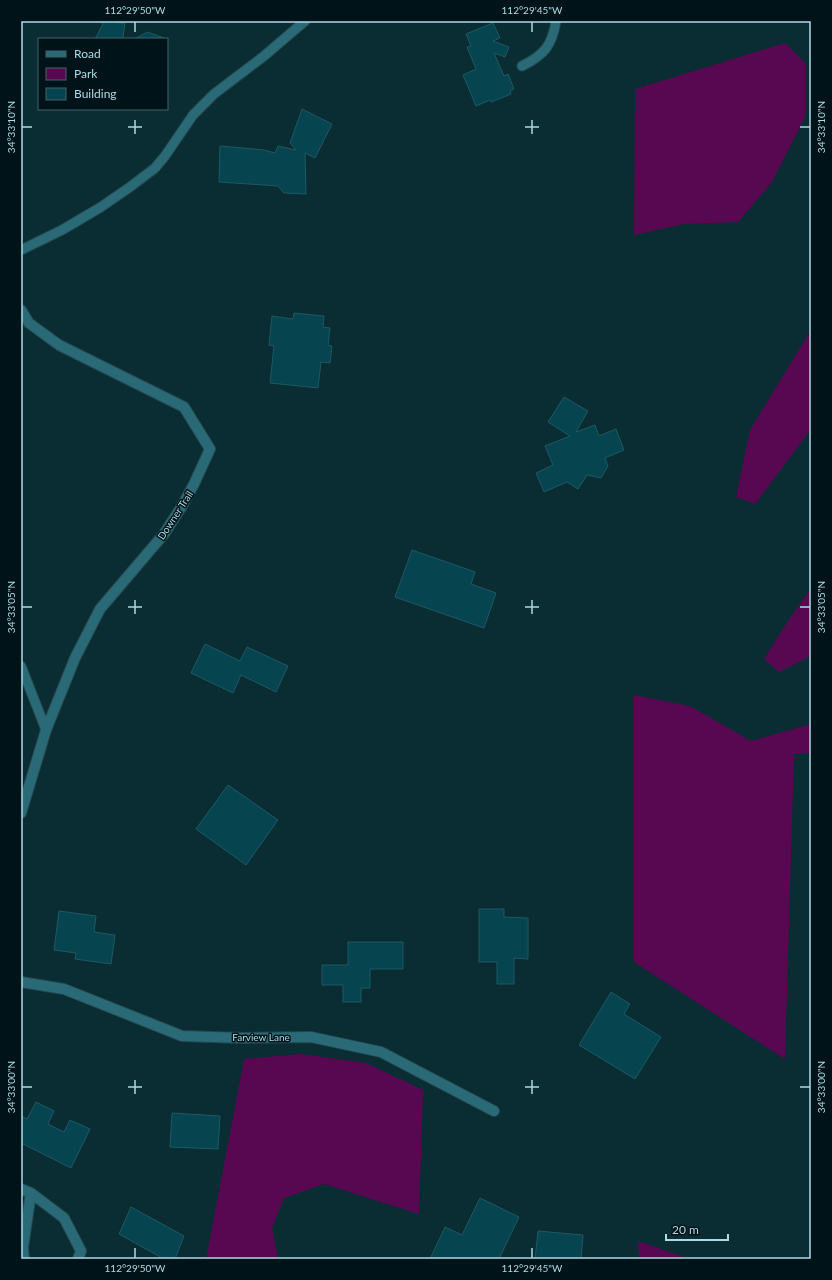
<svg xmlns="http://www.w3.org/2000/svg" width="832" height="1280" viewBox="0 0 832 1280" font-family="Lato,sans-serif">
<rect width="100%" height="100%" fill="#0a2c33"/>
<path fill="#580851" d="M785,43l20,20v54l-33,65 -34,40 -54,2 -50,11 1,-146z
M811,330v99l-56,75 -19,-7 14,-67z
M811,588v68l-32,16 -15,-13 20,-32z
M634,695l56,11 61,35 60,-17v30h-17l-9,305 -151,-97z
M301,1054l65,9 57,27 -4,124 -95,-30 -40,14 -12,30 6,31h-72l38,-200z
M638,1241l52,18h-51z"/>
<path fill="#06454f" stroke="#1f5863" d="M99,21h20v2h6l-2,14 3,2h-31l8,-15z
M493,23l7,15 -7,3 16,6 -4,10 -11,-4 10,23 4,-2 6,15 -4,2 1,3 -20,8 -1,-2 -14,6 -13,-31 13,-6 -9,-22 4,-1 -5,-12z
M147,32l20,7h-32z
M302,109l30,15 -17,34 -10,-5 1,41 -22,-1 -6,-7 -59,-4 1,-36 44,4 11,3 3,-7 18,4 -6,-7z
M294,313l30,3 -1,11 7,1 -2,17 4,1 -2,17 -9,-1 -3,26 -48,-5 4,-37 -5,-1 3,-29 21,3z
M564,397l24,14 -12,21 19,-7 4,11 17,-7 8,21 -19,8 3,8 -7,12 -14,-3 -9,14 -11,-7 -23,10 -8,-19 17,-8 -8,-19 25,-10 -22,-14z
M412,550l63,22 -4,12 25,9 -12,35 -89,-31z
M205,644l35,17 7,-14 41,19 -12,26 -35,-17 -8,18 -42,-20z
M228,785l50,35 -32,45 -50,-36z
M479,909h25v8l24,1v41l-14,-1v26h-17v-22h-18z
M59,911l37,5 -2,16 21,3 -4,29 -36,-5 1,-6 -22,-3z
M348,942h55v27h-33v19h-9v14h-18v-17h-21v-20h26z
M611,992l19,12 -6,10 37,23 -26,42 -56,-34z
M36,1102l18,9 -6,13 16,8 6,-12 20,9 -19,39 -50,-25v-27l6,3z
M172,1113l48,3 -2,33 -48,-2z
M480,1198l39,19 -20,42h-69l15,-32 17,8z
M131,1207l53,29 -9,23h-11l-45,-25z
M538,1231l45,4 -2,24h-46z"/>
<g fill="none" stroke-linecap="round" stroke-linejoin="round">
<g stroke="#24484f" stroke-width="11">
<path id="lane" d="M522,66c22,-11 30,-20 34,-45
M21,250l41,-20 39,-23 29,-20 25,-19 10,-12 28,-41 21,-21 50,-38 41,-35
M21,666l25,64"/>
</g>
<g stroke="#24484f" stroke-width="12">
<path id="street" d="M21,310l8,13 30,22 125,62 26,42 -16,35 -12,22 -18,28 -64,75 -25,49 -29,72 -25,83
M21,982l43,7 118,47 60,2 69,-1 70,15 113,59
M21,1189l10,4 33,25 17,33 -3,8
M24,1259l-1,-12 8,-54"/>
</g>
<use href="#lane" stroke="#2a6a76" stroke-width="9"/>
<use href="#street" stroke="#2a6a76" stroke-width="10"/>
</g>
<path fill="none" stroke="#acdbe5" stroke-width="1.5" d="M135,22v10M532,22v10M135,120v14M532,120v14M22,127h10M128,127h14M525,127h14M800,127h10M135,600v14M532,600v14M22,607h10M128,607h14M525,607h14M800,607h10M135,1080v14M532,1080v14M22,1087h10M128,1087h14M525,1087h14M800,1087h10M135,1248v10M532,1248v10"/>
<g text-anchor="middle" stroke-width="3" stroke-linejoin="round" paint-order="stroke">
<g font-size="10" fill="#acdbe5" stroke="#001318">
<text transform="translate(175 515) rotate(-57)" y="4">Downer Trail</text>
<text x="261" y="1041">Farview Lane</text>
</g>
</g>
<rect width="832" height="1280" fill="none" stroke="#001318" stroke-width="44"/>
<rect x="38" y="38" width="130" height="72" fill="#001318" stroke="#45636a"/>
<rect x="46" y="51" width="20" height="6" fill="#2a6a76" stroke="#45636a"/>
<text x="74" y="58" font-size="12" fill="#acdbe5">Road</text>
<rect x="46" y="68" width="20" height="12" fill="#580851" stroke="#45636a"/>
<text x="74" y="78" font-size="12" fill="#acdbe5">Park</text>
<rect x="46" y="88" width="20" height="12" fill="#06454f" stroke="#45636a"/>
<text x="74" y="98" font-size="12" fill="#acdbe5">Building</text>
<path d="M666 1234v6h62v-6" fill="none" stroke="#acdbe5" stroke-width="2"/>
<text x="672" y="1234" font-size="12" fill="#acdbe5" stroke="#001318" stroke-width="3" paint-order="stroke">20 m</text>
<rect x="22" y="22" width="788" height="1236" fill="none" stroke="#acdbe5" stroke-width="1.5"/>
<g font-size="10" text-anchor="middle" fill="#acdbe5">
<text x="135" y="14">112°29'50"W</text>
<text x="532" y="14">112°29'45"W</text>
<text transform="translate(11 127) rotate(-90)" y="4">34°33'10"N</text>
<text transform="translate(821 127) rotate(-90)" y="4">34°33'10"N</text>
<text transform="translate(11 607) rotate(-90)" y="4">34°33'05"N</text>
<text transform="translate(821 607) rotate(-90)" y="4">34°33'05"N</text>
<text transform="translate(11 1087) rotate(-90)" y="4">34°33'00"N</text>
<text transform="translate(821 1087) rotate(-90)" y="4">34°33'00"N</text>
<text x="135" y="1272">112°29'50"W</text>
<text x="532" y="1272">112°29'45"W</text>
</g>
</svg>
